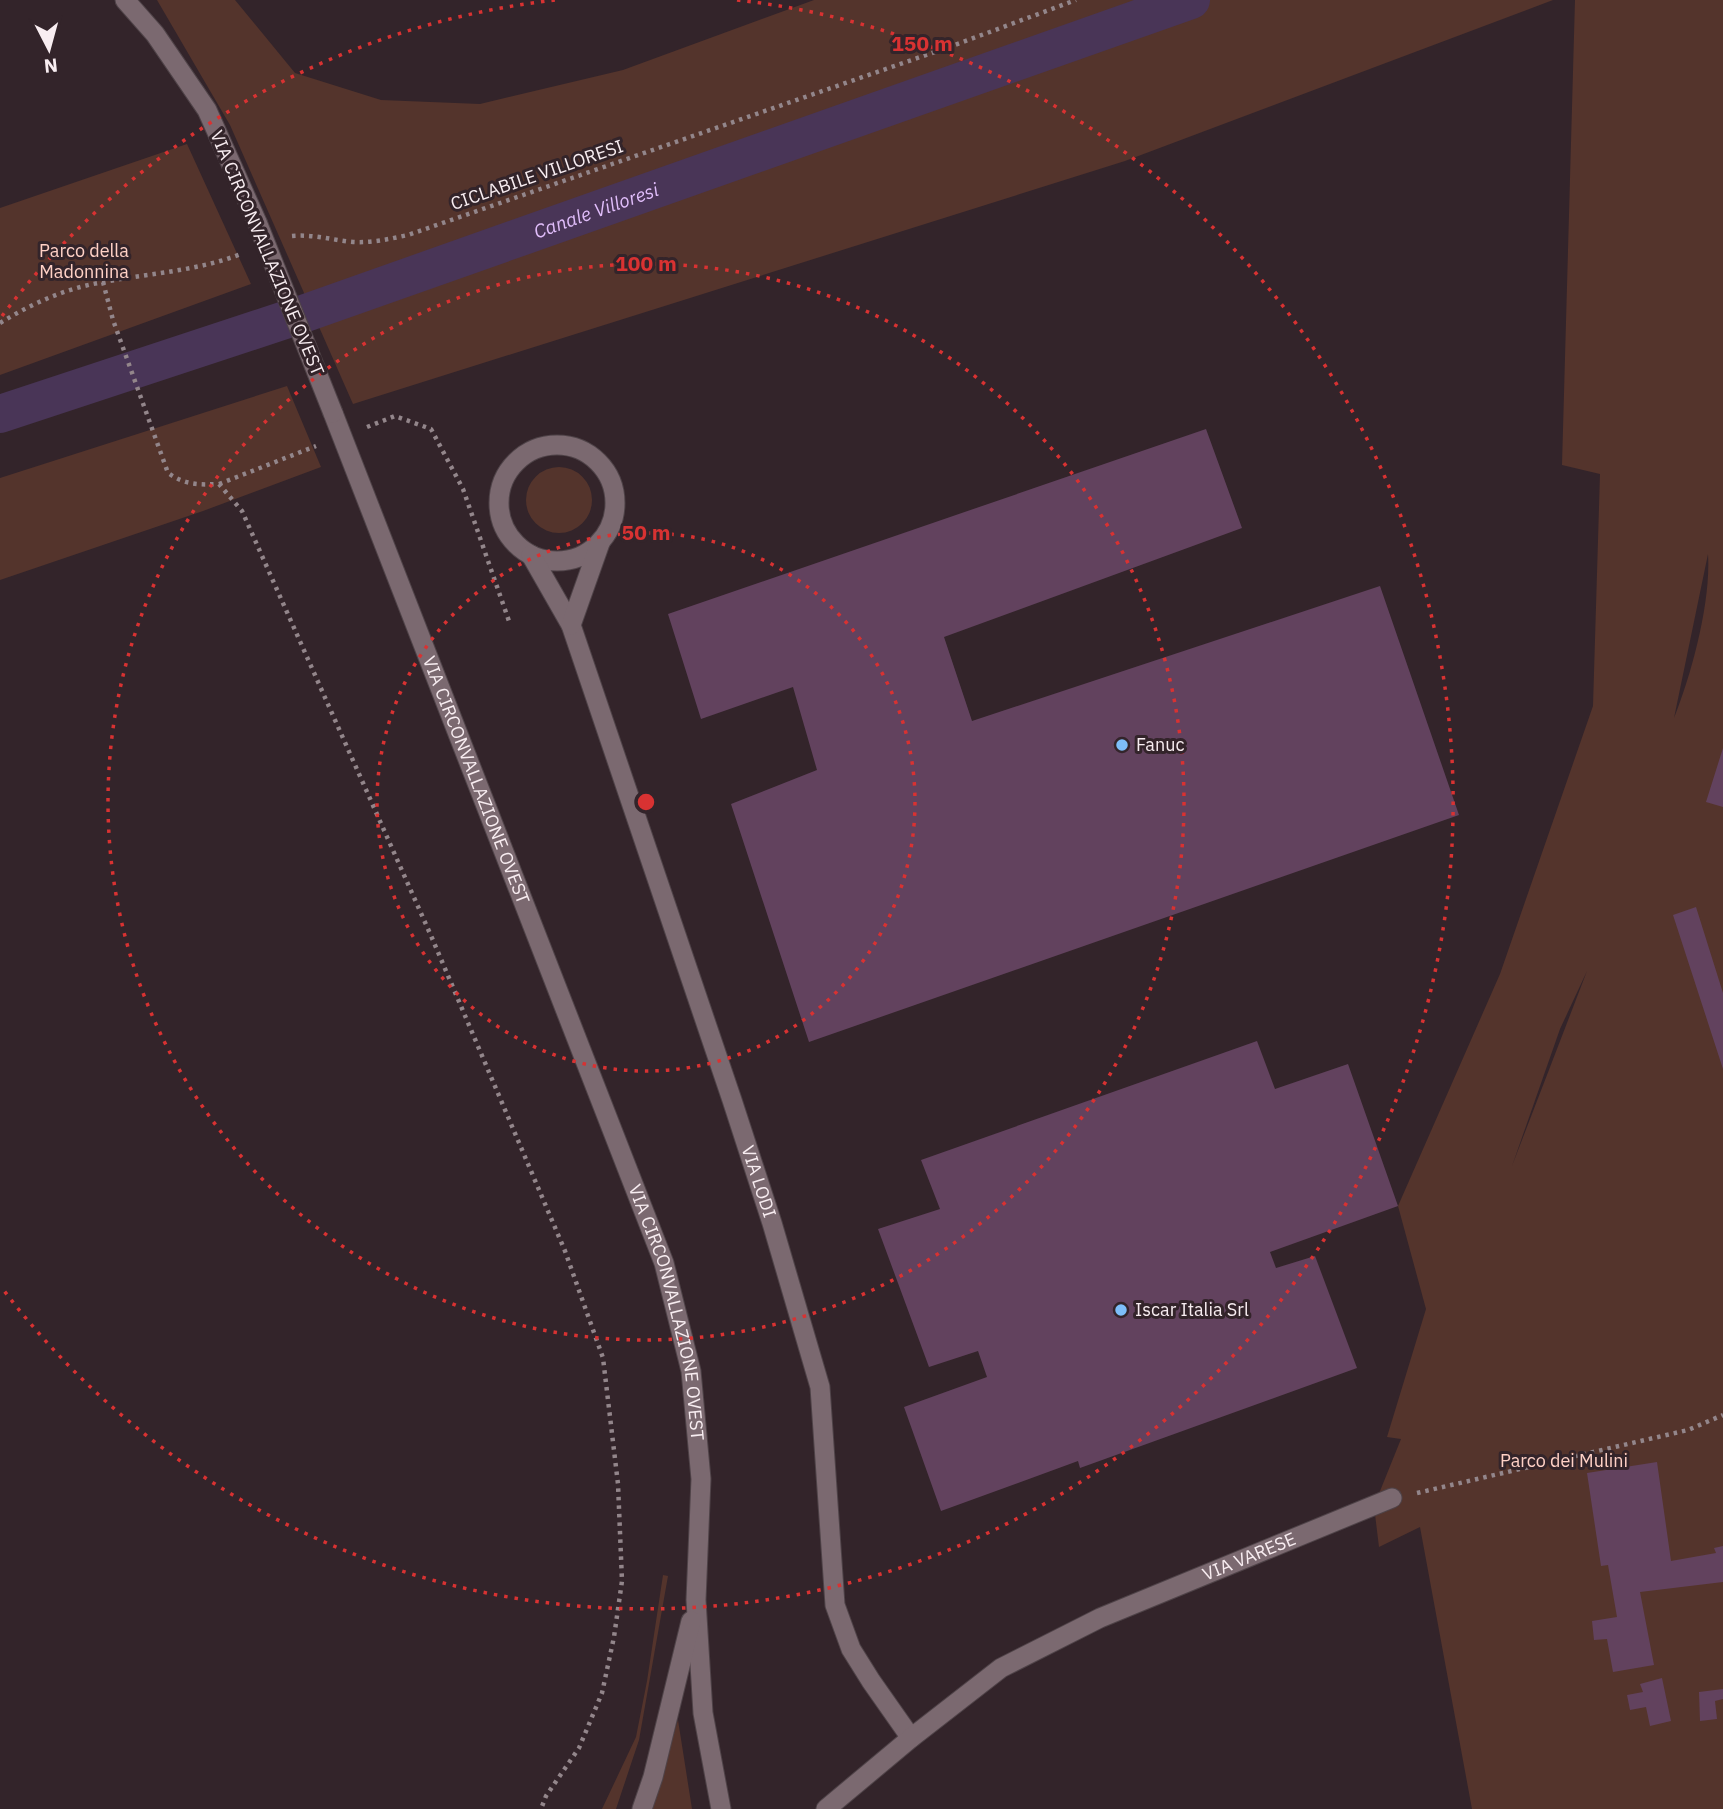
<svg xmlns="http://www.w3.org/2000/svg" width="1723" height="1809" viewBox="0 0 1723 1809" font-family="'IBM Plex Sans',sans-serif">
<rect width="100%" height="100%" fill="#33242a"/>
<path fill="#54342c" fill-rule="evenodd" d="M157,0h78l60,73 86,27 99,4 143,-34 191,-70h739l-428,161 -772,243 -123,-279z
M1575,0h148v1809h-251l-52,-282 -41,20 -5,-41 27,-67 -14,-2 39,-128 -28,-103 102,-232 93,-268 7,-232 -38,-9zM1708,554c3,48 -16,119 -34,164zM1587,971l-75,195 48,-137z
M187,144l64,140 -251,91v-167z
M287,386l34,81 -118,44 -203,69v-102z
M526 500a33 33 0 1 1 66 0a33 33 0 1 1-66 0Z
M663,1575l5,1 -29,164 -23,69h-14l34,-72 11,-56z
M678,1720l14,89h-41z"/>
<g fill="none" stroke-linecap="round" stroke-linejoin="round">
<path stroke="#493557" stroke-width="38" id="s1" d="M0,414l300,-99 891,-315"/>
</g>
<path fill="#62425e" d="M1206,429l36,99 -298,109 28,84 408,-135 79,229 -650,227 -78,-238 86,-34 -24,-83 -92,32 -33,-105z
M1723,748v59l-17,-5z
M1696,907l27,86v76l-50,-154z
M1257,1041l18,48 73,-25 50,142 -128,46 6,16 39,-12 42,112 -277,100 -2,-7 -137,50 -37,-104 83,-30 -9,-26 -49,16 -51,-138 62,-20 -19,-49z
M1657,1462l14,99 45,-8 -2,-5 9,-2v36l-83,10 14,73 -41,7 -6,-33 -13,1 -2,-19 25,-4 -9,-52 -7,1 -14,-93z
M1662,1678l9,43 -21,5 -4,-19 -16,3 -3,-15 16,-3 -3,-8z
M1723,1689v10l-8,2 2,18 -17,2 -1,-29z"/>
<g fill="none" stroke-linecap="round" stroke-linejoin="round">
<g stroke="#4f4348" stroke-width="21">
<g id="minor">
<circle cx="557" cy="503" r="58"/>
<path id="s2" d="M531,555l40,70 161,475 40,123 48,164 15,218 16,44 20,32 40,57"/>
<path d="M571,625l29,-82"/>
<path id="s3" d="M826,1809l85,-71 90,-70 99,-50 292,-120"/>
</g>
</g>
<g stroke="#4f4348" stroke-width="21">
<g id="secondary">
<path d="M125,0l30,34 52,76 50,112"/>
<path id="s4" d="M333,413l331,850 27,108 10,108 -5,121 7,113 18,96"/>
<path d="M642,1809l11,-32 38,-156"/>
</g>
</g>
<path stroke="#93868b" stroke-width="4.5" stroke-dasharray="3.5 5" stroke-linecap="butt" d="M292,236c21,-2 40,4 61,6 19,1 36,-3 55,-7l544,-189 124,-46
M103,282l10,38 55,153c17,12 31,12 51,11l23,27 190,427 133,313 38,107 15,126 4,97 -8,56 -12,56 -23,55 -33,48 -5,13
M0,323c33,-20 66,-35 104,-41 47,-9 93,-11 137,-28
M367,427l28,-11 36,13 32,60 47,135
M219,484l97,-38
M1417,1493l271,-63 35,-15"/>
<use href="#minor" stroke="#7b6970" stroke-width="19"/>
<use href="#secondary" stroke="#7b6970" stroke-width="19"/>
<g stroke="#4f4348" stroke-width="21" stroke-linecap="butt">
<path id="secondary-bridge" d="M257,222l76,191"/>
</g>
<use href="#secondary-bridge" stroke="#7b6970" stroke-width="19"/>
</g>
<g fill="none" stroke="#d83232" stroke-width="3.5" stroke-dasharray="3.5 7">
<circle cx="646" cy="802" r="269"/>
<circle cx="646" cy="802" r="538"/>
<path d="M2 316A807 807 0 0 1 555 0M737 0A807 807 0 1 1 2 1288"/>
</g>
<g fill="#7dbef9" stroke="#33242a" stroke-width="2.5">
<circle cx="1122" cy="745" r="7"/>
<circle cx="1121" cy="1310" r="7"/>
</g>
<g text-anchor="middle" stroke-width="6" stroke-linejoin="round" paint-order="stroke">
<g font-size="18" fill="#f8edf1" stroke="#33242a">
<text transform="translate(537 175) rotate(-19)" y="6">CICLABILE VILLORESI</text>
<text transform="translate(267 253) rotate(67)" y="6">VIA CIRCONVALLAZIONE OVEST</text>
<text dy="6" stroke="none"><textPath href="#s4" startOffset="394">VIA CIRCONVALLAZIONE OVEST</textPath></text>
<text dy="6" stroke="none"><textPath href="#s2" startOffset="668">VIA LODI</textPath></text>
<text dy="6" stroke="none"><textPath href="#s4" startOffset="961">VIA CIRCONVALLAZIONE OVEST</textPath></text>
<text dy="6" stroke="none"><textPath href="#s3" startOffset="497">VIA VARESE</textPath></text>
</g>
<g font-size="18" fill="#ffd1c6" stroke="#33242a">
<text x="84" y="257">Parco della<tspan x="84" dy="21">Madonnina</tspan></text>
<text x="1564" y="1467">Parco dei Mulini</text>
</g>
<g font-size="18" fill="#f8edf1" stroke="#33242a" text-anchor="start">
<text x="1136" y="751">Fanuc</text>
<text x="1135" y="1316">Iscar Italia Srl</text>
</g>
<g font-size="19" font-style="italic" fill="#e0bdfa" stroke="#33242a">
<text dy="7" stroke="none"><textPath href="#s1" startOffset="630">Canale Villoresi</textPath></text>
</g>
</g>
<circle cx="646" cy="802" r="10" fill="#d83232" stroke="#33242a" stroke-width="3.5"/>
<g font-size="21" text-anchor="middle" font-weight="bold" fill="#d83232" stroke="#33242a" stroke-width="6" stroke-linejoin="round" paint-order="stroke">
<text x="922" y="51">150 m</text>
<text x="646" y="271">100 m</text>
<text x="646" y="540">50 m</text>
</g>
<g transform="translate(49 49) rotate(174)" stroke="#33242a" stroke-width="5" paint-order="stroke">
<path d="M0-5L12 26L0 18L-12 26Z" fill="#f8edf1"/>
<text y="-10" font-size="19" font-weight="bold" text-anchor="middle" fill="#f8edf1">N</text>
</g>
</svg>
